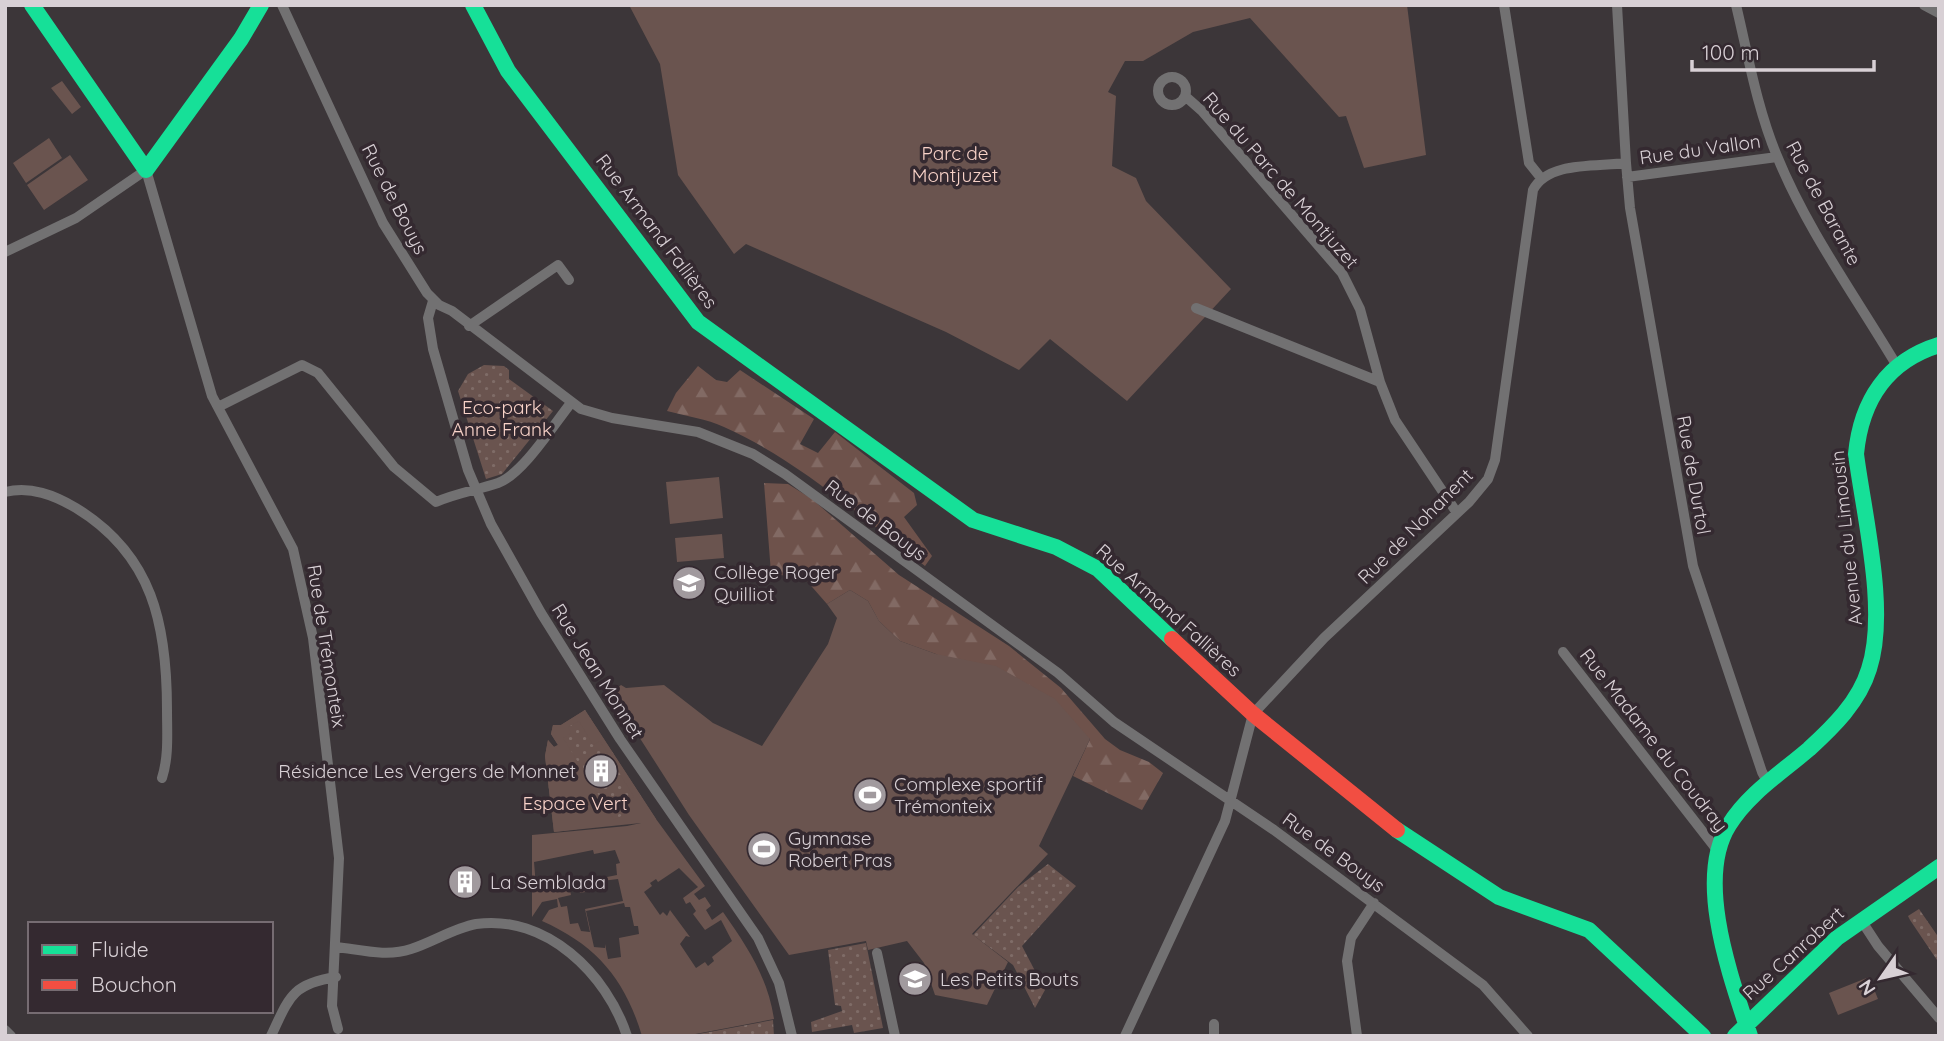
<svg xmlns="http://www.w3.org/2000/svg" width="1944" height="1041" viewBox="0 0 1944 1041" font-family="Quicksand,sans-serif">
<defs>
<pattern id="grass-dots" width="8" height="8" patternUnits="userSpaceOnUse" patternTransform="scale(1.75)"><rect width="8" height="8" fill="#6a544f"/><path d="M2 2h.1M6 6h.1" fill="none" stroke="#7f6c67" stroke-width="1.8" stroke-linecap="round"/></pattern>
<pattern id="forest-firs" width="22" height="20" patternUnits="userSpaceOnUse" patternTransform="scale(1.75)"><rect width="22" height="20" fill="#6e524b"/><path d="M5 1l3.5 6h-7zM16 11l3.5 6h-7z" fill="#826a64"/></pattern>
</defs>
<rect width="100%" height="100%" fill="#3c3639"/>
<path fill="url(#grass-dots)" d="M484,365l20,1 5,4v9l44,32 -51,63 -16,5 -28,-88 10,-17z
M585,710l71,109 -102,13 -9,-76 3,-16 6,7 4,-2 -7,-11 2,-9h8z
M1048,864l28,22 -54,60 23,44 -10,18 -22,-43 -40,-30 45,-48z
M1919,909l20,29v25l-29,-43 -2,-4z
M866,943l17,85 -29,5 -2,-8 -40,7 -1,-10 31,-11 -1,-5 -6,-1 -7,-55z
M773,1020l1,16h-86z"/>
<path fill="url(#forest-firs)" d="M698,366l18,14 11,2 13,-12 74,49 -14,25 18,9 17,-21 79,61 3,12 -13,12 28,39 -7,10c-64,-49 -127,-106 -201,-139 -17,-8 -38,-11 -57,-16l9,-18z
M764,483l24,1 24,15 87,76 110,71 52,42 44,51 15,11 29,12 14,11 -21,37 -69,-34 17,-37 -154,-85 -36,-13 -21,-20 -11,-20 -18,-11 -23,14 -21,-24 -35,-7z"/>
<path fill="#6a544f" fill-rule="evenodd" d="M629,5h778l19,150 -62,13 -18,-52 -7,1 -89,-99 -57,14 -50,29h-18l-17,31 8,4 -4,70 24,12 10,23 85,88 -104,112 -77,-62 -31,31 -73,-38 -200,-88 -12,10 -56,-79 -18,-111z
M62,81l19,26 -9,7 -21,-26z
M49,138l13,20 -36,25 -13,-20z
M70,155l18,25 -44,30 -17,-25z
M719,477l4,41 -53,6 -4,-42z
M722,534l2,24 -47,4 -2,-24z
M850,590l18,11 11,20 21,20 36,13 60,12 59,33 35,40 -51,107 9,8 -76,80 36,28 -21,43 -52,-10 -11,-32 -17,-22 -39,9 -2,-9 -77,14 -100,-140 -78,-122 10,-8 5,3 38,-3 49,38 49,23 66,-102 9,-26 -10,-14z
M585,710l71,109 49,67 -11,8 5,6 6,-3 6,9 -5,4 6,10 11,-8c24,34 45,66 51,107l-89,17h-43c-17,-57 -46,-91 -100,-115l7,-11 9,-3 -1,-8 -15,3 -10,15v-82l95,-9 14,-3 -87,9 -9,-76 3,-16 6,7 4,-2 -7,-11 2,-9h8zM579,721l14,24 7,-4 34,56 -16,10 5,8 -9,5 -51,-82 8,-5 -3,-6zM593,850l1,4 21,-4 5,13 -4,1 1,11 -20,4 -1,-3 -43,11 -1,-3 -16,2 -2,-24zM679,868l19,19 -15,11 3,6 4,-2 6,9 -3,3 12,16 16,-10 11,21 -20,16 2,4 -6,5 -3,-4 -9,6 -16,-24 6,-8 4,1 -20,-27 -3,6 -4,-4 -3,3 -16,-23 8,-6 -2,-3 6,-4 2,3zM618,879l5,22 -38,8 5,23 -9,-1 -3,-8 -8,1 -3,-18 -6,1 -3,-9 13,-3 -2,-10 9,-2 2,10 5,-1v-9l13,-2 2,8 3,-1 -1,-7zM624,903l1,4h5l4,19h4l1,8 -20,4 2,19 -13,2 -3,-15v4l-11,-1 -8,-36z
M1869,977l9,22 -40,16 -9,-22z"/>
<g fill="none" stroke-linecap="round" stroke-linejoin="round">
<path stroke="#727172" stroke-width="10" d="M282,5l101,218 44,70 12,12 13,6 129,98 31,9 86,14 55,22 32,20 273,199 56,49 160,108 209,155 45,51
M1504,5l25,158 12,15
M1736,5c12,50 21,103 41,151 30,74 79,141 120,210
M1924,5l15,8
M1158 91a14 14 0 1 1 28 0a14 14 0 1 1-28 0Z
M1185,96l17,15 140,162 18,36 20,73 15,38 62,93
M1626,163l4,45 63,358 69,206 6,11
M1627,177l150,-20
M5,252l71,-34 70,-48 66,226 81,153 20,89 26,220 -7,148 6,23
M433,301l-5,17 5,31 35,121 23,54 50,89 79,126 138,199 21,45 13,53
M1196,308l184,74
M469,326l89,-61 11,15
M218,407l84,-42 16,8 76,94 42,35c21,-9 41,-12 62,-19 25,-9 56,-59 73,-80
M5,492c26,-6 49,3 71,16 77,47 91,117 91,202 0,23 2,46 -5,68
M1563,652l154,198
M1861,920l17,26 61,72
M337,947c25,3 50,10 74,2 22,-7 43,-21 65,-25 70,-10 131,50 151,112
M877,953l18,83
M5,1030l6,6
M271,1036c18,-38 20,-52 65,-59
M1125,1036l100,-215 28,-107 71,-76 145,-136 19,-23 7,-19 38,-270c15,-29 64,-23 93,-27l-9,-158
M1214,1036v-12
M1357,1036l-10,-75 4,-23 23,-35"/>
<path stroke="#16e098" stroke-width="16" d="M32,5l114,165 95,-131 20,-34
M473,5l35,66 190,251 275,198 83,27 42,22 74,70
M1397,830l102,67 90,33 114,106
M1735,1036l102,-98 102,-71
M1750,1036c-18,-56 -56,-156 -21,-211 19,-31 52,-52 80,-76 24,-22 50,-47 60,-80 19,-58 -5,-153 -13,-215 5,-53 31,-93 83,-109"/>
<path stroke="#f24e42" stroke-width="16" d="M1172,639l81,75 144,116"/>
</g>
<defs>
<g id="school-disc" transform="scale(1.75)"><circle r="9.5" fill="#a19a9e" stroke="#342930"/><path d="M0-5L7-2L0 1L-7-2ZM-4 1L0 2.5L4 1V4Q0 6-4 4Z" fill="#fff"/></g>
<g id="building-disc" transform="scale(1.75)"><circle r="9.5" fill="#a19a9e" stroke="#342930"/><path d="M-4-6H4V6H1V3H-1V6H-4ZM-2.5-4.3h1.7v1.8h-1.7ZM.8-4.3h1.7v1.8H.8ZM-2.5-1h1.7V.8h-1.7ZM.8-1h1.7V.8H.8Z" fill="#fff"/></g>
<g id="stadium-disc" transform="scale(1.75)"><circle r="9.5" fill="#a19a9e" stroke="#342930"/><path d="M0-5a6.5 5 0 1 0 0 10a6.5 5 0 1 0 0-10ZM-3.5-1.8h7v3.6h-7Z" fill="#fff"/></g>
</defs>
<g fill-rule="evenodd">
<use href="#school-disc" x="689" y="583"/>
<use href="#building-disc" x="601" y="771"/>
<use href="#stadium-disc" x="870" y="795"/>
<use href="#stadium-disc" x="764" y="849"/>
<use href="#building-disc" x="465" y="882"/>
<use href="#school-disc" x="915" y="979"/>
</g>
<g text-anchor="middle" stroke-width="7" stroke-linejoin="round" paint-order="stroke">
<g font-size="19" fill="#d8d0d5" stroke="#342930">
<text transform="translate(1700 149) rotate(-8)" y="7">Rue du Vallon</text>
<text transform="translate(1281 180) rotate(49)" y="7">Rue du Parc de Montjuzet</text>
<text transform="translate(395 199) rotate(63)" y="7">Rue de Bouys</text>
<text transform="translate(1824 203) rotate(62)" y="7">Rue de Barante</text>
<text transform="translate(657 231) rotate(53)" y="7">Rue Armand Fallières</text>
<text transform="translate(1694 475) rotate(80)" y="7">Rue de Durtol</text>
<text transform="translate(876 520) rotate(37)" y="7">Rue de Bouys</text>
<text transform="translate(1415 526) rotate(-45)" y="7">Rue de Nohanent</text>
<text transform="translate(1846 538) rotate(-96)" y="7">Avenue du Limousin</text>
<text transform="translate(1169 610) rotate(42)" y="7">Rue Armand Fallières</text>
<text transform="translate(327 646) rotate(81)" y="7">Rue de Trémonteix</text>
<text transform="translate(598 671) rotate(58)" y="7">Rue Jean Monnet</text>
<text transform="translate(1654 740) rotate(52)" y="7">Rue Madame du Coudray</text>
<text transform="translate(1334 852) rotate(36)" y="7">Rue de Bouys</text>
<text transform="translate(1793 953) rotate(-42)" y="7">Rue Canrobert</text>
</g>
<g font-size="19" fill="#f8d2c8" stroke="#342930">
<text x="955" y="160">Parc de<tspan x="955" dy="22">Montjuzet</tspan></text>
<text x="502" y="414">Eco-park<tspan x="502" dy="22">Anne Frank</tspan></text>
<text x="575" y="810">Espace Vert</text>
</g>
<g font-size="19" fill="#d8d0d5" stroke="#342930" text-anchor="start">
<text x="714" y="579">Collège Roger<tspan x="714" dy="22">Quilliot</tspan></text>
<text x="576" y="778" text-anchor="end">Résidence Les Vergers de Monnet</text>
<text x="894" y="791">Complexe sportif<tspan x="894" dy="22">Trémonteix</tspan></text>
<text x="788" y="845">Gymnase<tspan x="788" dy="22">Robert Pras</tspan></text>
<text x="490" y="889">La Semblada</text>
<text x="940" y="986">Les Petits Bouts</text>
</g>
</g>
<rect width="1944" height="1041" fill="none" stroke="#d8d0d5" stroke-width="14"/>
<rect x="28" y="922" width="245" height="91" fill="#342930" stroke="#766c72" stroke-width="2"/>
<rect x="42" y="945" width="35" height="10" fill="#16e098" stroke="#766c72" stroke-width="2"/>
<text x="91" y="957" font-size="21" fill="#d8d0d5">Fluide</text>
<rect x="42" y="980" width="35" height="10" fill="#f24e42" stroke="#766c72" stroke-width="2"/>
<text x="91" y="992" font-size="21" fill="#d8d0d5">Bouchon</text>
<g transform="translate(1881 978) rotate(236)" stroke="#342930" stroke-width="5" paint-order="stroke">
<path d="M0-5L12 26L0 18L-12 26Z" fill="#d8d0d5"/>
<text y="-10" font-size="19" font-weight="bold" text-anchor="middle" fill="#d8d0d5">N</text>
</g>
<path d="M1692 60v10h182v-10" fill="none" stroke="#d8d0d5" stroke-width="3.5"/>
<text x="1702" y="60" font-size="21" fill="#d8d0d5" stroke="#342930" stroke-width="5" paint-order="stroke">100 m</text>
</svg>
